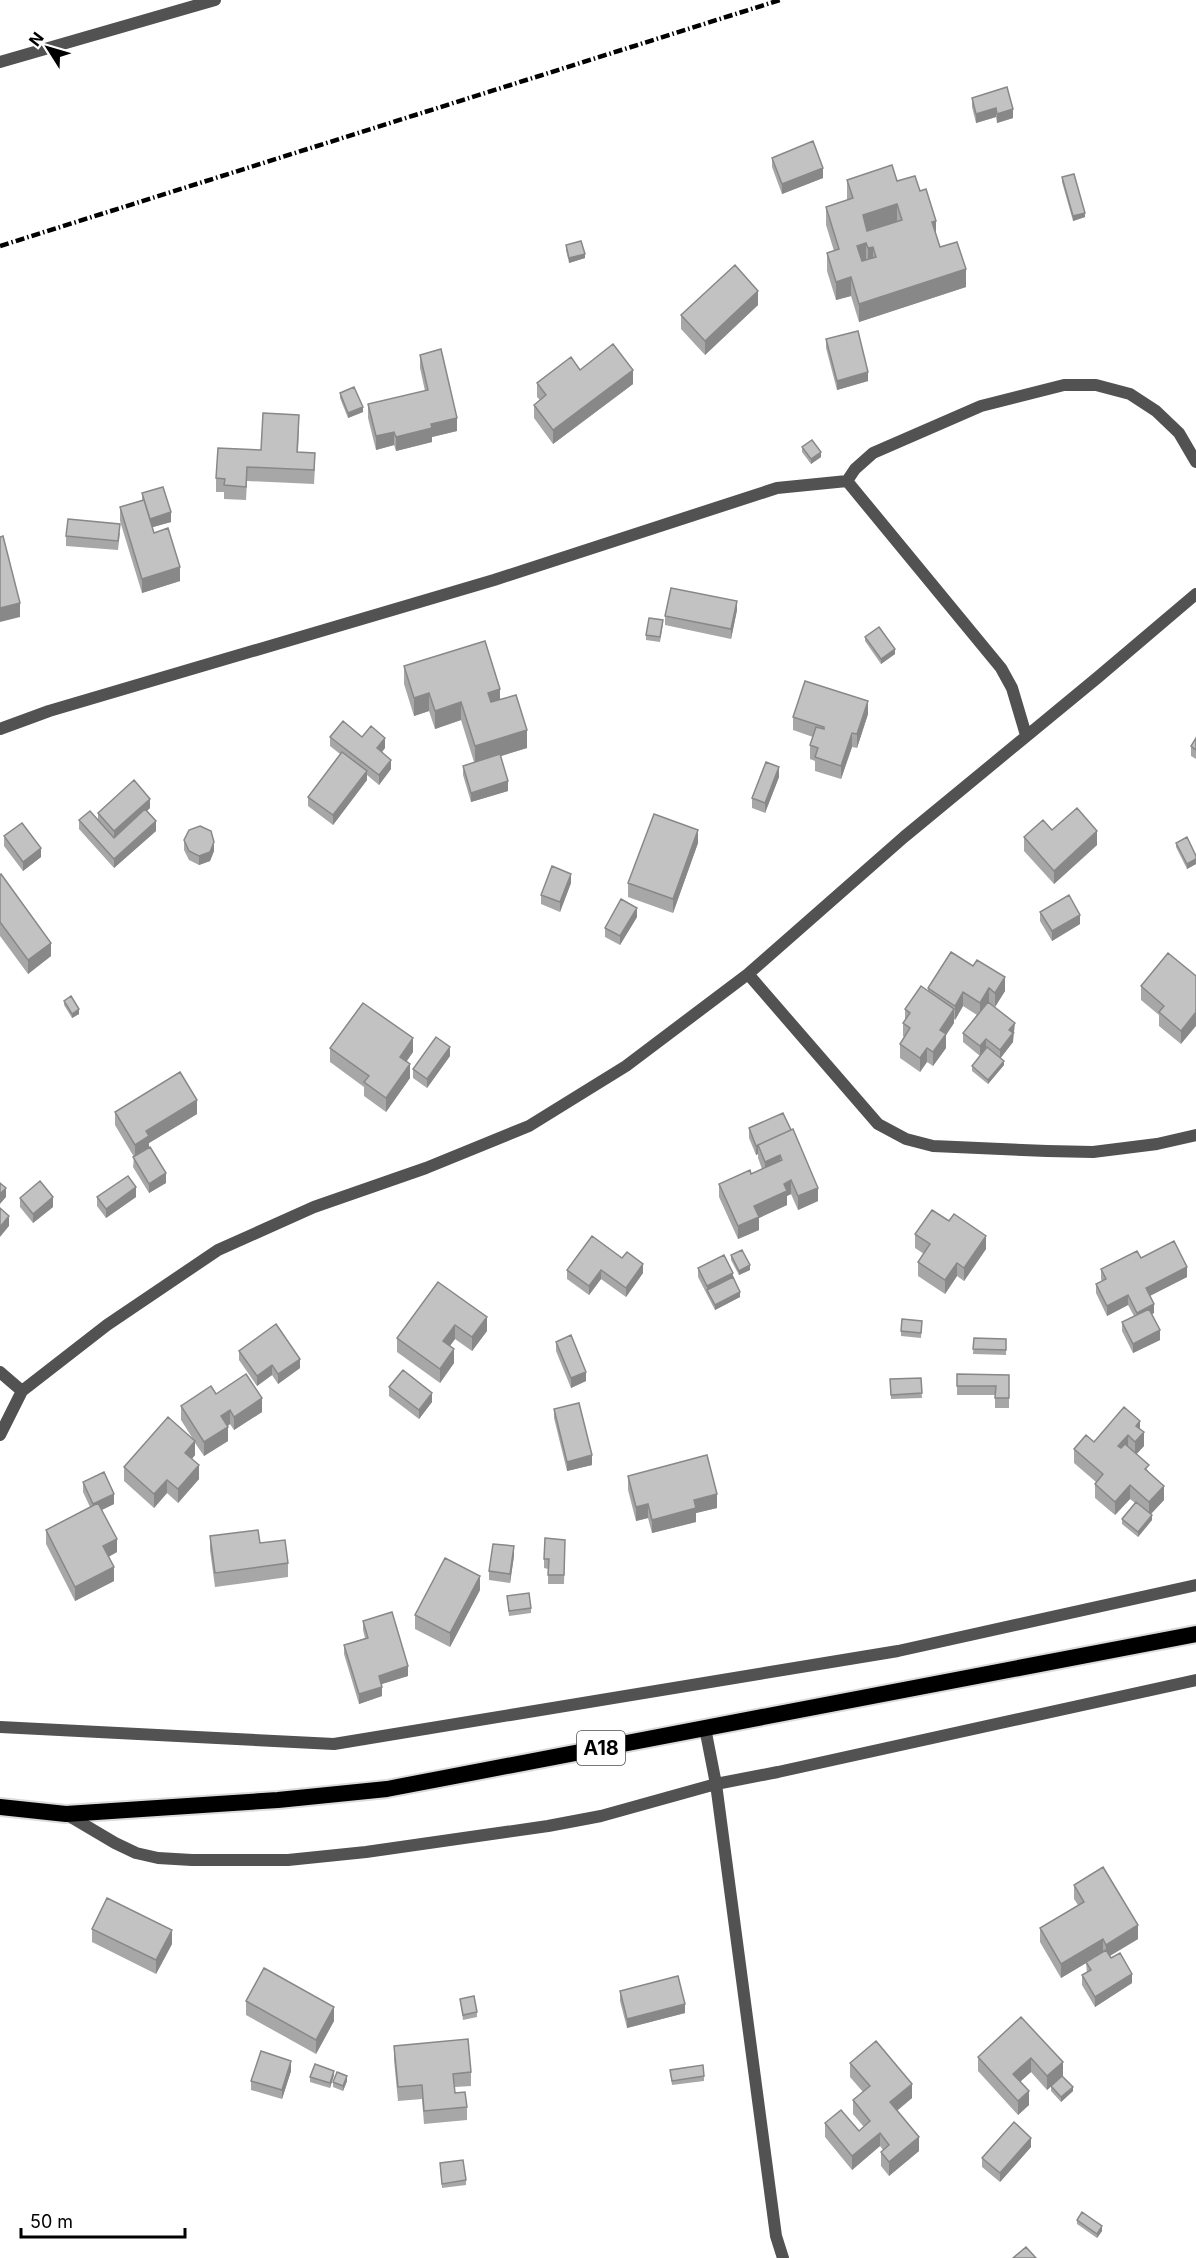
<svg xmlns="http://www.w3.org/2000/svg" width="1196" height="2258" viewBox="0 0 1196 2258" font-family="Inter,sans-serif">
<rect width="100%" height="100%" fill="#fff"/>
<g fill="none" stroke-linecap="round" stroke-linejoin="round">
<g stroke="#dbdbdb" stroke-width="20">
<path id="trunk" d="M0,1807l66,7 212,-14 109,-11 809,-155"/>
</g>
<path stroke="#525252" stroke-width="12" d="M0,62l215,-62
M847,481l8,-12 18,-16 108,-47 83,-21h32l34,9 26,17 23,22 17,29
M0,729l49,-18 445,-131 283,-92 70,-7 154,187 11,20 14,47
M748,974l130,150 28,15 27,7 114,5 46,1 64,-8 39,-9
M0,1372l22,19
M0,1435l22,-44 85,-66 111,-75 96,-43 112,-39 103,-42 97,-60 122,-92 156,-137 193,-159 99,-84
M0,1727l334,17 564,-93 298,-66
M705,1728l11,56 60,452 7,22
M66,1814l49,29 21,10 22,5 34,2h96l78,-8 182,-26 53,-10 115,-32 62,-12 418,-92"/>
<use href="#trunk" stroke="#000" stroke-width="16"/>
<path stroke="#000" stroke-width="4.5" stroke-dasharray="9 3 1.5 3" stroke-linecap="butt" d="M0,246l780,-246"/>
</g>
<path fill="#a7a7a7" d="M1007,87l6,31 -16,5 -1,-6 -20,6 -4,-16v-9z
M772,158l51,20 -41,16 -10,-27z
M1062,177l23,40 -12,4 -11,-39z
M847,180l50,1 39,54 4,12 26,40 -107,35 -8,-26 -15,4 -9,-29v-18l7,-2 -8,-26v-18l21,-7z
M566,245l19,13 -16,5 -3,-13z
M758,305l-53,50 -24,-26v-14z
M826,339l42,42 -31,9 -11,-42z
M420,355l37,76 -25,6v5l-36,9 -2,-6 -18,5 -8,-32v-14l57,-13 -5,-23z
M580,370l53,14 -80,60 -19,-26v-13l6,-5 -3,-3v-14z
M340,393l23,19 -15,6 -8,-20z
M299,429l-1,23 17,15 -1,17 -67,-3 -1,19 -22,-1v-7h-8v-14l45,-28z
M802,447l19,10 -10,7 -9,-12z
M142,493l29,29 -19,5 2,6 26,48 -38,12 -22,-72v-14l22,-7z
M120,533l-2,17 -52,-4v-10z
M737,610l-6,29 -66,-14v-9z
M663,624l-3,18 -14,-2v-5z
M865,637l30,17 -14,10 -16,-23z
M404,666l96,34 27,48 -26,8 7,35 -37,11 -8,-27v-9l11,-4 -13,-42 -26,9 -6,-18 -15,5 -10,-32z
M868,714l-11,34 -5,-1 -11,32 -26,-8v-10l-5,-2v-14l3,-8 -20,-7v-13z
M330,737h32l23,11 -3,4 9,17 -12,16 -12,-10v5l-34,45 -25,-19v-9l32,-43 -10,-8z
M1196,738v21l-5,-3v-10z
M779,777l-14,36 -13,-5v-10z
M150,808l-3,3 9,20 -42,37 -35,-39v-9l19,-1v-6z
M1052,830l45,15 -43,39 -30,-33v-14z
M4,836l37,21 -18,14 -19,-25z
M184,840l30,11 -4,10 -11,4 -10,-5 -5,-10z
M698,843l-25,70 -45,-16v-14z
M1176,843l20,13v8l-9,5 -11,-22z
M0,875l51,81 -23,18 -28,-38z
M571,883l-11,29 -19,-8v-9z
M1040,912l40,12 -28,17 -12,-20z
M637,917l-17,28 -15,-8v-9z
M951,952l54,39 -10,16 -6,-4 26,30 -2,1v8l-13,16 4,7 -16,19 -16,-13v-5l8,-10 -17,-14v-9l14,-18 -14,-9 -8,14 -1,-1v4l-8,12v13l-13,18 -6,-4 -7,10 -20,-14v-14l4,-7 -1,-1v-13l2,-2v-12l23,-18v-3z
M1196,976l-15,68 -22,-18v-11l-18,-15v-14z
M64,1001l15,13 -7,4 -8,-13z
M330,1048l83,4 -6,9 3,17 -24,34 -22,-16v-9l-34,-25z
M450,1056l-23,32 -14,-10v-9z
M115,1112l82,2 -48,29v4l17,36 -17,10 -16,-26 1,-10 -19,-32z
M783,1113l35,88 -20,9 -7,-16 -4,2v9l-28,13v12l-21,9 -19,-42v-13l32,-10 11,-5 -4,-11v-4l-2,1 -7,-17v-10z
M97,1197h39l-30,21 -9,-12z
M20,1198l33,9 -20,16 -13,-16z
M915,1234l71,15 -22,32 -7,-5 -12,18 -27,-18v-14l6,-8 -9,-6z
M592,1236l51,37 -17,24 -25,-18 -12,16 -22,-16v-9z
M731,1255l19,15 -11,5 -8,-15z
M1141,1258l46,19 -38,19 5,17 -2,1 8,26 -27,13 -11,-22v-9l12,-6 -6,-11 -21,11 -11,-23v-9l6,-3 -1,-2v-10z
M698,1268l35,9 7,20 -25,13 -17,-33z
M438,1282l49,49 -15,20 -17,-12 -5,7 4,17 -14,20 -43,-31v-14z
M922,1326l-1,12 -20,-2v-5z
M974,1338l32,1v16l-33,-1z
M556,1342l30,39 -15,7 -15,-37z
M239,1351l61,17 -22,16 -6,-9 -15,11 -18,-26z
M957,1374l52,1v33h-14v-13h-38z
M921,1378l1,20 -31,1 -1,-20z
M389,1387l43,15 -13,17 -30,-23z
M216,1394l46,18 -28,18 -4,-6 -2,2v15l-24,15 -9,-13v12l-3,4 7,20 -21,24 -11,-10 -13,15 -30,-27v-14l69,-28 -12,-19v-14z
M554,1409l38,56 -25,6 -13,-53z
M1140,1429l4,17 -8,8 13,18 15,28 -13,14 1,6 -14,17 -16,-13v-5l13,-16 -5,-4 -15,16 -20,-17v-14l1,-2 -22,-19v-14z
M628,1476l89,32 -21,5v9l-44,11 -4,-15 -12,3 -8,-31z
M83,1482l31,22 -12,6 15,42 -9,5 6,24 -39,20 -29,-57v-14l44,-23 -7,-15z
M210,1536l50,7 28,20v14l-73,10 -5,-37z
M565,1549l-1,35h-16v-15l-4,-1v-9z
M514,1556l-4,27 -21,-3v-9z
M480,1590l-30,57 -35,-18v-14z
M507,1596l24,12v5l-22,3z
M363,1621l45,55 -27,8 1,12 -23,8 -15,-50v-9l21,-7 -2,-8z
M1074,1885l64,54 -28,17 22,27 -37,24 -13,-22v-10l5,-2 -1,-10 -25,15 -21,-36v-14l38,-23 -4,-6z
M92,1929l80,15 -16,30 -64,-32z
M620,1991l65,22 -58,15 -7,-27z
M460,1999l17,13v5l-14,3z
M246,2001l88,20 -18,33 -70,-39z
M1021,2017l42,59 -16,14 -16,-18 -11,10 9,23 -11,10 -40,-44v-14z
M394,2046l77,26v14l-16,1v6l12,14v13l-43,4 -2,-25 -24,2 -4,-41z
M850,2063l62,35 -15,13 22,40 -30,25 -8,-10v-14l2,-2 -3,-4 -28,24 -27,-33v-14l34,8 5,-4 -11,-13v-14l10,-8 -13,-15z
M670,2070l34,6v5l-32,4z
M291,2071l-9,28 -31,-9v-9z
M334,2075l-4,13 -20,-6v-5z
M347,2081l-4,10 -10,-4v-5z
M1051,2086l22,5 -12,11 -10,-11z
M1031,2147l-31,35 -18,-15v-9z
M440,2163l26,17v5l-24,3z
M1077,2220l25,11 -5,7 -20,-14z"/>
<path fill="#888" d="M996,108v9l-20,6v-9z
M1013,109v9l-16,5v-9z
M823,168v10l-41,16v-10z
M897,204v18l-34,11v-18z
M1085,213v4l-12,4v-5z
M936,221v18l-4,-17z
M866,243v18l-9,3v-18z
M873,247v18l-5,1v-18z
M585,254v4l-16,5v-5z
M966,269v18l-107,35v-18z
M851,277v19l-15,4v-18z
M758,291v14l-53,50v-14z
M633,370v14l-80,60v-14z
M868,372v9l-31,9v-9z
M363,407v5l-15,6v-5z
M457,418v13l-25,6v5l-36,9v-14l35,-13z
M394,432v13l-18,5v-14z
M821,452v5l-10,7v-5z
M171,512v10l-21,6v-9z
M180,567v14l-38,12v-14z
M737,601v9l-6,29v-10z
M20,603v14l-20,5v-14z
M895,649v5l-14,10v-5z
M500,689v18l-12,4v-18z
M429,693v18l-15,5v-18z
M868,701v13l-11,34v-14z
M461,702v18l-26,9v-18z
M527,730v18l-52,16v-18z
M852,733v14l-11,32v-13z
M385,738v10l-8,10v-10z
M391,760v9l-12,16v-10z
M779,767v10l-14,36v-10z
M367,771v9l-34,45v-10z
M508,781v10l-37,11v-9z
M150,799v9l-36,32v-9z
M156,821v10l-42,37v-9z
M698,830v13l-25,70v-14z
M1097,831v14l-43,39v-13z
M214,842v9l-4,10 -11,4v-9z
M41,848v9l-18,14v-9z
M1196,859v5l-9,5v-5z
M571,874v9l-11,29v-10z
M637,908v9l-17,28v-9z
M1080,915v9l-28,17v-10z
M51,943v13l-23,18v-14z
M1005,977v14l-10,16v-14z
M989,988v14l-9,15v-14z
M963,992v14l-8,14v-14z
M79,1009v5l-7,4v-4z
M954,1009v14l-8,12v13l-13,18v-14l7,-22z
M1196,1012v14l-15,18v-13z
M1015,1023l-2,19 -13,17v-9l9,-20z
M413,1038v14l-13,18v-13z
M986,1039v9l-6,8v-10z
M450,1047v9l-23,32v-9z
M927,1048v14l-7,10v-14z
M1004,1061v4l-16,19v-4z
M410,1064v14l-24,34v-14z
M197,1100v14l-48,29v7l-14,9v-14l11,-14z
M758,1145v9l-2,1v-9z
M780,1155v14l-15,7v-14z
M166,1173v10l-17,10v-9z
M791,1180v14l-4,2v9l-28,13v12l-21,9v-13l16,-20 30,-22z
M136,1187v10l-30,21v-9z
M6,1188v9l-6,7v-10z
M818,1188v13l-20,9v-14z
M53,1197v10l-20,16v-9z
M9,1216v10l-9,11v-10z
M986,1236v13l-22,32v-13z
M957,1263v13l-12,18v-14z
M643,1264v9l-17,24v-9z
M750,1265v5l-11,5v-4z
M1187,1267v10l-41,21v-10z
M601,1270v9l-12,16v-9z
M733,1273v9l-26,8v-4z
M740,1292v5l-25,13v-5z
M1128,1295v10l-21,11v-10z
M1154,1304v9l-17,9v-9z
M487,1317v14l-15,20v-14z
M455,1325v14l-12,16v-14z
M1160,1330v10l-27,13v-9z
M454,1349v14l-14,20v-14z
M300,1359v9l-22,16v-10z
M272,1365v10l-15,11v-10z
M586,1372v9l-15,7v-10z
M432,1393v9l-13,17v-9z
M262,1398v14l-28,18v-13z
M230,1410v14l-9,6v-14z
M1140,1421v14l-4,-9z
M228,1427v14l-24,15v-14z
M1144,1432v14l-9,10v-14z
M1128,1435v14l-10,11v-14z
M195,1441v14l-10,12v-14z
M592,1455v10l-25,6v-9z
M199,1465v14l-21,24v-14z
M167,1480v13l-13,15v-14z
M1130,1485v14l-15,16v-13z
M1164,1486v14l-15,16v-14z
M114,1494v10l-21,10v-10z
M717,1494v14l-21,5v9l-44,11v-13l42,-20z
M648,1504v14l-12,3v-14z
M1152,1515v5l-14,17v-5z
M117,1539v13l-14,8v-14z
M514,1546v10l-4,27v-9z
M114,1567v14l-39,20v-14z
M480,1576v14l-30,57v-14z
M408,1666v10l-29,9v-9z
M382,1687v9l-23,8v-10z
M1138,1925v14l-32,19v-13z
M172,1930v14l-16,30v-14z
M1103,1939v14l-42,25v-14z
M1132,1974v9l-37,24v-10z
M685,2004v9l-58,15v-9z
M334,2007v14l-18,33v-14z
M1031,2058v14l-18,16v-14z
M291,2061v10l-9,28v-9z
M1063,2062v14l-16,14v-14z
M334,2071v4l-4,13v-5z
M347,2076v5l-4,10v-5z
M912,2084v14l-22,18v-14z
M1073,2087v4l-12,11v-5z
M1029,2091v14l-11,10v-14z
M880,2133v13l-28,24v-14z
M919,2137v14l-30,25v-14z
M1031,2138v9l-31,35v-9z
M1102,2226v5l-5,7v-4z"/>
<path fill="#c2c2c2" stroke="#888" stroke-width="1.5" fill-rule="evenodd" d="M1007,87l6,22 -16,5 -1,-6 -20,6 -4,-16z
M813,141l10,27 -41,16 -10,-26z
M892,165l5,16 18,-5 5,15 6,-2 10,32 -4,1 8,25 17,-5 9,27 -107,35 -8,-27 -15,5 -9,-29 12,-4 -13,-42 27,-9 -6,-18zM897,204l5,16 -35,11 -4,-16zM866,243l2,5 5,-1 3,10 -14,4 -5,-15z
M1074,174l11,39 -12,3 -11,-39z
M581,241l4,13 -16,4 -3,-13z
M735,265l23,26 -53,50 -24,-26z
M858,331l10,41 -31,9 -11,-42z
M613,344l20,26 -80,60 -19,-25 12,-10 -9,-12 34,-26 9,13z
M441,349l16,69 -26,6 1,4 -36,9 -2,-5 -18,4 -8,-32 60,-14 -8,-35z
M354,387l9,20 -15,6 -8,-20z
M263,413l36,2 -2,37 18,1 -1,17 -67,-3 -1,20 -22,-2 1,-6 -9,-1 2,-30 43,2z
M812,440l9,12 -10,7 -9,-12z
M163,487l8,25 -21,7 -8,-26z
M144,500l10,33 14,-5 12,39 -38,12 -22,-72z
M68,519l52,5 -2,17 -52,-5z
M3,536l17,67 -20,5v-71z
M671,588l66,13 -6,28 -66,-13z
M649,618l14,2 -3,17 -14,-2z
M879,627l16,22 -14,10 -16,-22z
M485,641l15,48 -12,4 3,9 25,-7 11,35 -52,16 -14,-44 -26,9 -6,-18 -15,5 -10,-32z
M805,681l63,20 -11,33 -5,-1 -11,33 -26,-9 3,-9 -8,-3 6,-18 8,2v-2l-31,-10z
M343,721l19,16 9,-11 14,12 -8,10 14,12 -12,15 -49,-38z
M1196,738v12l-5,-4z
M342,752l25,19 -34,44 -25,-18z
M500,754l8,27 -37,12 -8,-27z
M766,762l13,5 -14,36 -13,-5z
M134,780l16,19 -36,32 -16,-18z
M1077,808l20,23 -43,40 -30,-34 19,-17 9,10z
M145,809l11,12 -42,38 -35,-39 11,-9 24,27z
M654,814l44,16 -25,69 -45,-16z
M22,823l19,25 -18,14 -19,-26z
M200,826l11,5 3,11 -4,10 -11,4 -10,-5 -5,-11 5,-10z
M1187,837l9,19v3l-9,5 -11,-21z
M552,866l19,8 -11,28 -19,-7z
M1,874l50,69 -23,17 -28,-38v-47z
M1069,895l11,20 -28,16 -12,-19z
M621,899l16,9 -17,28 -15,-8z
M951,952l22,14 4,-6 28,17 -10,16 -6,-5 -9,15 -17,-11 -8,14 -27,-18z
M1168,953l28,23v36l-15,19 -22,-19 5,-6 -23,-20z
M921,986l33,23 -14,21 6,4 -13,18 -6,-4 -7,10 -20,-14 10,-16 -7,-5 7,-10 -5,-4z
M71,996l8,13 -7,5 -8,-13z
M988,1002l27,21 -6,7 4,3 -13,17 -14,-11 -6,7 -17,-13z
M363,1003l50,35 -13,19 10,7 -24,34 -22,-16 5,-6 -39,-28z
M436,1037l14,10 -23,32 -14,-10z
M987,1047l17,14 -16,19 -16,-14z
M180,1072l17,28 -51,31 3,5 -14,9 -20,-33z
M783,1113l8,17 -35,16 -7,-18z
M793,1129l25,59 -20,8 -7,-16 -7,4 3,7 -33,15 5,11 -21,9 -19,-42 31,-14 1,4 31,-14 -2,-5 -15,7 -7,-17z
M150,1147l16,26 -17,11 -16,-27z
M128,1176l8,11 -30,22 -9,-12z
M40,1181l13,16 -20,17 -13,-16z
M0,1183l6,5 -6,6z
M0,1208l9,8 -9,11z
M932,1210l17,11 5,-7 32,22 -22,32 -7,-5 -12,17 -27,-18 12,-18 -15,-10z
M592,1236l30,22 5,-6 16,12 -17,24 -25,-18 -12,16 -22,-16z
M1174,1241l13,26 -41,21 8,16 -17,9 -9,-18 -21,11 -11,-22 10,-5 -5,-10 36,-18 4,7z
M742,1250l8,15 -11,6 -8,-16z
M724,1255l9,18 -26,13 -9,-18z
M733,1277l7,15 -25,13 -8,-15z
M438,1282l49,35 -15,20 -17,-12 -12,16 11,8 -14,20 -43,-31z
M1149,1309l11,21 -27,14 -11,-22z
M902,1319l20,2 -1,12 -20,-2z
M276,1324l24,35 -22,15 -6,-9 -15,11 -18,-25z
M571,1335l15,37 -15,6 -15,-36z
M974,1338l32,1v11l-33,-1z
M403,1370l29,23 -13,17 -30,-23z
M246,1374l16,24 -28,19 -4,-7 -9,6 7,11 -24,15 -23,-36 30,-20 5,8z
M957,1374l52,1v23h-14l1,-12h-39z
M921,1378l1,15 -31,2 -1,-16z
M579,1403l13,52 -25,7 -13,-53z
M1124,1407l16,14 -4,5 8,6 -9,10 -7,-7 -10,11 3,2 4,-4 24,21 -4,4 19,17 -15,16 -19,-17 -15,17 -20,-18 8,-10 -29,-25 12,-14 8,7z
M168,1417l27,24 -10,12 14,12 -21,24 -11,-9 -13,14 -30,-27z
M707,1455l10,39 -23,6 2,8 -44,12 -4,-16 -12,3 -8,-31z
M104,1472l10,22 -21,10 -10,-22z
M1136,1502l16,13 -14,17 -16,-13z
M98,1503l19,36 -14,7 11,21 -39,20 -29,-57z
M258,1530l2,13 25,-3 3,23 -73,10 -5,-37z
M545,1538l20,2 -1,35h-16l1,-16h-5z
M493,1544l21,2 -4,28 -21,-3z
M445,1558l35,18 -30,57 -35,-18z
M529,1593l2,15 -22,3 -2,-15z
M392,1612l16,54 -29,10 3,11 -23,7 -15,-49 24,-7 -5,-17z
M1103,1867l35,58 -32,20 -3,-6 -42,25 -21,-36 44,-26 -10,-17z
M107,1898l65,32 -16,30 -64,-31z
M1106,1950l5,8 9,-5 12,21 -37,23 -13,-22 9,-5 -5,-8z
M264,1968l70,39 -18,33 -70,-39z
M678,1976l7,28 -58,15 -7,-28z
M474,1996l3,16 -14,3 -3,-16z
M1021,2017l42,45 -16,14 -16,-18 -18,16 16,17 -11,10 -40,-44z
M468,2039l3,33 -18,2 2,19 10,-1 2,15 -43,4 -2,-26 -24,2 -4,-41z
M876,2041l36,43 -22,18 29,35 -30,25 -8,-10 8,-7 -9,-12 -28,23 -27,-33 16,-13 18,21 11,-10 -17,-21 17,-14 -20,-23z
M261,2051l30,10 -9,29 -31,-9z
M315,2064l19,7 -4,12 -20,-6z
M703,2065l1,11 -32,5 -2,-11z
M337,2072l10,4 -4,10 -10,-4z
M1062,2076l11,11 -12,10 -10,-11z
M1014,2122l17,16 -31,35 -18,-15z
M463,2160l3,20 -24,4 -2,-21z
M1082,2212l20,14 -5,8 -20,-14z
M1026,2247l10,11h-23z"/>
<g text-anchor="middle" stroke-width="5" stroke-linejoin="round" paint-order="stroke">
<rect fill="#fff" stroke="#4c4c4c" stroke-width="1.5" x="577" y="1731" width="48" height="34" rx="4.5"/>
<g font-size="20" font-weight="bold" fill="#000">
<text x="601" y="1755">A18</text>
</g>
</g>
<g transform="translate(48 48) rotate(307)" stroke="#ffffff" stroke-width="4.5" paint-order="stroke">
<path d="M0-4.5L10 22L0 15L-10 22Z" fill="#000000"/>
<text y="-9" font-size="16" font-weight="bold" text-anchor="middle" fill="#000000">N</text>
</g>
<path d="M21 2228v9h164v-9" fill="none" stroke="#000000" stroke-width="3"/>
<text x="30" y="2228" font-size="18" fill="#000000" stroke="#ffffff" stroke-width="4.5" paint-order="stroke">50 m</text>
</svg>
